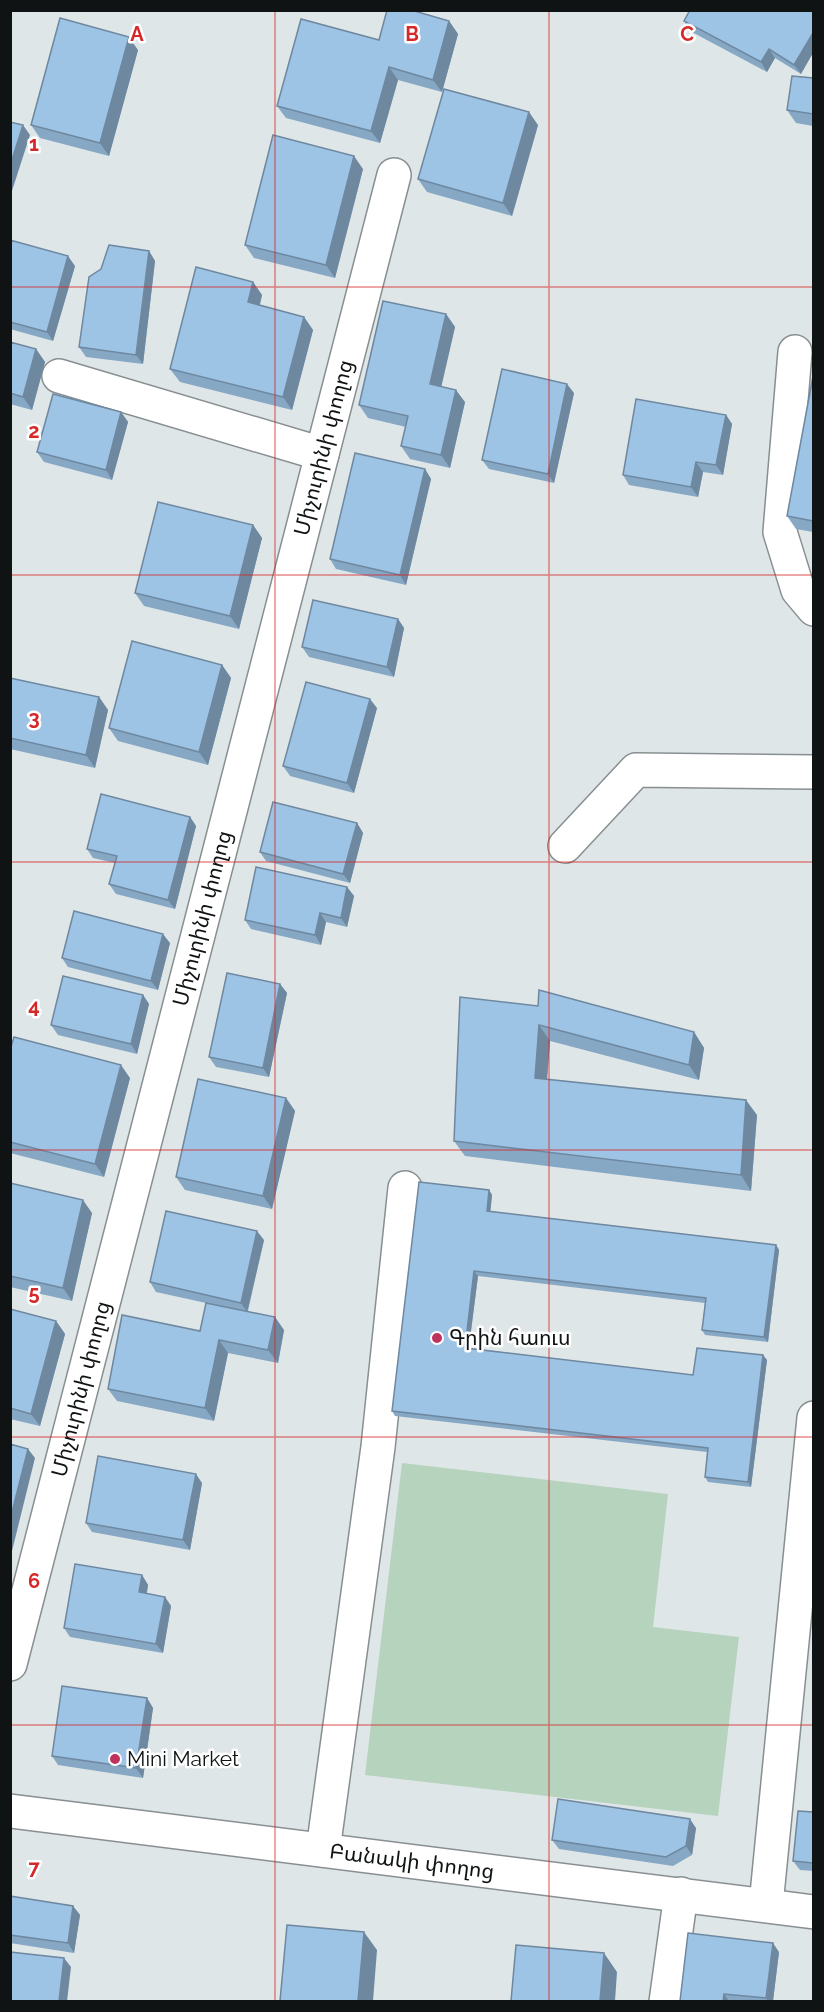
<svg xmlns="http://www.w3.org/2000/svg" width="824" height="2012" viewBox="0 0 824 2012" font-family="Raleway,'Noto Sans Armenian',sans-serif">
<rect width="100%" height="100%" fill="#dfe6e8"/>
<path fill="#b6d3be" d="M402,1463l266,31 -15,133 86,10 -21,179 -353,-41z"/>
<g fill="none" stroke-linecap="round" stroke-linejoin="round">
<g stroke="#888f91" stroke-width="36">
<g id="minor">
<path d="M795,352l-15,180 18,58 16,19"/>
<path d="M59,376l263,78"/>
<path d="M565,846l71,-76 178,2"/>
<path id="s1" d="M10,1664l384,-1489"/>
<path id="s2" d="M10,1811l804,101"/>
<path d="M323,1850l55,-403 27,-259"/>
<path d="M766,1905l48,-487"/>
<path d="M666,2002l15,-108"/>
</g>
</g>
<use href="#minor" stroke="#fff" stroke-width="33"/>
</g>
<path fill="#87a8c5" d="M813,10l-12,64 -26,-16 -8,14 -77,-41 -6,-10z
M449,21l9,13 -16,58 -44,-12 -18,63 -94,-25 -9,-12 102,-66z
M138,50l-29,106 -69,-18 -9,-13z
M813,78v48l-17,-3 -9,-13z
M538,125l-26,91 -85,-24 -9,-13z
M363,169l-28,109 -81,-20 -9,-13z
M10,240l65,26 -22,75 -43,-12z
M149,251l6,10 -12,103 -57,-7 -7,-10z
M253,282l9,13 -2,10 44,12 9,13 -21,80 -112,-28 -10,-13z
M446,314l9,13 -14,59 24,16 -15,66 -40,-9 -9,-13 5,-19 -38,-9 -9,-13z
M10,342l26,7 9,13 -13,48 -22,-6z
M813,376v156l-17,-3 -9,-13z
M574,393l-20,90 -65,-14 -7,-9z
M121,412l7,10 -16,58 -68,-18 -7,-10z
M726,415l6,9 -9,51 -20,-3 -5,25 -69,-12 -6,-10z
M425,469l6,10 -25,106 -70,-16 -6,-10z
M253,525l9,13 -23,91 -95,-23 -9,-13z
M398,619l6,9 -10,49 -85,-20 -7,-10z
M222,665l9,13 -23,87 -90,-24 -9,-13z
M10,678l89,19 9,13 -13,58 -85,-19z
M377,708l-23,85 -64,-17 -7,-10z
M190,817l6,9 -21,83 -59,-15 -7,-10 6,-21 -22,-5 -6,-9z
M357,823l6,10 -13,50 -84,-22 -6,-9z
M347,887l7,9 -7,31 -21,-5 -5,23 -70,-16 -6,-9z
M170,943l-12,47 -90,-23 -6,-9z
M280,984l7,9 -18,84 -53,-10 -7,-10z
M143,995l6,9 -12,50 -79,-19 -7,-10z
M460,997l234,35 10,16 -5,32 -149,-39 -3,38 210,36 -6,76 -286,-35 -11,-15z
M10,1050l120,28 -26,99 -94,-24z
M286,1098l9,13 -23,98 -87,-19 -9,-13z
M10,1183l82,30 -20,88 -62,-14z
M489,1190l3,5 -2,16 286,34 3,5 -11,92 -63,-7 -3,-5 3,-27 -227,-27 -9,72 224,27 70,-20 4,5 -16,127 -43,-5 -3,-5 2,-25 -312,-36 -3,-5z
M264,1240l-16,71 36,19 -6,33 -50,-10 -14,68 -97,-20 -9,-12 92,-58 6,-28 -50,-11 -6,-10z
M10,1309l46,12 9,13 -25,92 -30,-7z
M202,1483l-12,67 -98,-18 -6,-9z
M142,1575l6,10 -1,8 18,4 6,9 -8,47 -93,-16 -6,-9z
M147,1698l6,10 -10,70 -85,-13 -6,-9z
M813,1812v59l-13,-1 -7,-9z
M696,1828l-4,27 -19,11 -114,-17 -7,-9z
M10,1896l63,10 7,9 -6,38 -64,-10z
M779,1952l-6,49h-93z"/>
<path fill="#6e88a0" d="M449,21l9,13 -16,58 -9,-12z
M813,33v20l-12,21 -7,-9z
M129,37l9,13 -29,106 -9,-13z
M769,49l6,9 -8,14 -6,-10z
M389,67l9,13 -18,63 -9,-12z
M529,112l9,13 -26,91 -9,-13z
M23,125l7,10 -20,62v-31z
M354,156l9,13 -28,109 -9,-13z
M149,251l6,10 -12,103 -7,-9z
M68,256l7,10 -22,75 -6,-9z
M253,282l9,13 -5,20 -9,-13z
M446,314l9,13 -16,70 -9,-13z
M304,317l9,13 -21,80 -9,-13z
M36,349l9,13 -13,48 -9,-13z
M567,384l7,9 -20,90 -6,-9z
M456,390l9,12 -15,66 -9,-13z
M121,412l7,10 -16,58 -6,-10z
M726,415l6,9 -9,51 -7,-10z
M696,462l7,10 -5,25 -7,-10z
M425,469l6,10 -25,106 -6,-10z
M253,525l9,13 -23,91 -9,-13z
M398,619l6,9 -10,49 -7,-10z
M222,665l9,13 -23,87 -9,-13z
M99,697l9,13 -13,58 -9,-13z
M370,699l7,9 -23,85 -7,-10z
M190,817l6,9 -21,83 -7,-9z
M357,823l6,10 -13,50 -7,-9z
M347,887l7,9 -7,31 -6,-9z
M320,913l6,9 -5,23 -6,-10z
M163,934l7,9 -12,47 -7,-9z
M280,984l7,9 -18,84 -6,-9z
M143,995l6,9 -12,50 -6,-10z
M539,1025l11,16 -4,52 -11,-15z
M694,1032l10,16 -5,32 -10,-15z
M121,1065l9,13 -26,99 -9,-13z
M286,1098l9,13 -23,98 -9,-13z
M746,1100l11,15 -6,76 -10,-16z
M489,1190l3,5 -2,21 -3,-5z
M83,1200l9,13 -20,88 -9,-13z
M257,1231l7,9 -17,72 -6,-9z
M776,1245l3,5 -11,92 -4,-5z
M474,1271l4,5 -10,77 -3,-5z
M275,1317l9,13 -6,33 -10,-13z
M56,1321l9,13 -25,92 -9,-12z
M219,1340l9,13 -14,68 -9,-13z
M763,1355l4,5 -16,127 -3,-5z
M28,1449l7,9 -24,97 -1,-35z
M196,1474l6,9 -12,67 -7,-10z
M142,1575l6,10 -3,16 -6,-9z
M165,1597l6,9 -8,47 -7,-9z
M147,1698l6,10 -10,70 -7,-10z
M690,1819l6,9 -4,27 -6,-9z
M73,1906l7,9 -6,38 -6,-10z
M364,1932l13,18 -4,51h-15z
M773,1943l6,9 -6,49h-5l-2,-3z
M604,1953l13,19 -2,29h-15z
M64,1958l7,9 -4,34h-8z
M724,1994l5,7h-6z"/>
<path fill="#9dc3e5" stroke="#6e88a0" stroke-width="1.5" d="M387,10h24l38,11 -16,59 -44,-13 -18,64 -94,-25 24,-87 78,21z
M690,10h123v23l-19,32 -25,-16 -8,13 -77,-41z
M60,18l69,19 -29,106 -69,-18z
M792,76l21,2v36l-26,-4z
M444,89l85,23 -26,91 -85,-24z
M10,122l13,3 -13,41z
M273,135l81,21 -28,109 -81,-20z
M10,240l58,16 -21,76 -37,-10z
M109,245l40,6 -13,104 -57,-8 10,-70 12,-8z
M196,267l57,15 -5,20 56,15 -21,80 -113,-28z
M383,301l63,13 -16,70 26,6 -15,65 -40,-9 7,-30 -49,-11z
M10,342l26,7 -13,48 -13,-4z
M502,369l65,15 -19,90 -66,-14z
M813,376v145l-26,-5z
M53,394l68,18 -15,58 -69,-18z
M636,399l90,16 -10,50 -20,-3 -5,25 -68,-12z
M355,453l70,16 -25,106 -70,-16z
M158,502l95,23 -23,91 -95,-23z
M313,600l85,19 -11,48 -85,-20z
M132,641l90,24 -23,87 -90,-24z
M10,678l89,19 -13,58 -76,-17z
M306,682l64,17 -23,84 -64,-17z
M101,794l89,23 -22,83 -59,-16 8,-28 -30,-7z
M273,802l84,21 -14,51 -83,-22z
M256,867l91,20 -6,31 -21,-5 -5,22 -70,-15z
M74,911l89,23 -12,47 -89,-23z
M227,973l53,11 -17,84 -54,-11z
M63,976l80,19 -12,49 -80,-19z
M539,990l155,42 -5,33 -150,-40 -4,53 211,22 -5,75 -287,-34 6,-144 78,9z
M14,1037l107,28 -26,99 -85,-22v-92z
M198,1079l88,19 -23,98 -87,-19z
M419,1182l70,8 -2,21 289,34 -12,92 -62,-7 4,-32 -232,-27 -9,77 228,27 4,-27 66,7 -15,127 -43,-5 3,-29 -316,-37z
M10,1183l73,17 -20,88 -53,-12z
M166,1211l91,20 -16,72 -91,-21z
M206,1303l69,14 -7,33 -49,-10 -14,68 -97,-19 14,-74 78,16z
M10,1309l46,12 -25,93 -21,-6z
M10,1444l18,5 -18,71z
M98,1456l98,18 -13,66 -97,-17z
M75,1564l67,11 -3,17 26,5 -9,47 -92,-16z
M62,1686l85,12 -11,70 -84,-12z
M558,1799l132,20 -4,27 -20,11 -114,-17z
M798,1811l15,1v51l-20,-2z
M10,1896l63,10 -5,37 -58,-8z
M287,1925l77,7 -6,69h-78z
M688,1933l85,10 -7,55 -42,-4 -1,7h-43z
M516,1945l88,8 -4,48h-89z
M10,1952l54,6 -5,43h-49z"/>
<path fill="none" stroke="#d62828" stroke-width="1.5" stroke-opacity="0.55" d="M275,10v1992M549,10v1992M10,287h804M10,575h804M10,862h804M10,1150h804M10,1437h804M10,1725h804"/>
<g fill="#c0325e" stroke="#fff" stroke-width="2">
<circle cx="437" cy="1338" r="6"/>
<circle cx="115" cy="1759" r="6"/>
</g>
<g text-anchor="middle" stroke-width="5" stroke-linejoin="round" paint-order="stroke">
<g font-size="21" fill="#101314" stroke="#fff">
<text dy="7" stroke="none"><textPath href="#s1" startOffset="1256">Միչուրինի փողոց</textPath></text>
<text dy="7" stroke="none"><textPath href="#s1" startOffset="770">Միչուրինի փողոց</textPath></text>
<text dy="7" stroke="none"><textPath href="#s1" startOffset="284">Միչուրինի փողոց</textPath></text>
<text dy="7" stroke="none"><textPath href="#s2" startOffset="405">Բանակի փողոց</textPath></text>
</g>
<g font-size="21" fill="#101314" stroke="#fff" text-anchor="start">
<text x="449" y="1345">Գրին հաուս</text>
<text x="127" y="1766">Mini Market</text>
</g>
</g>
<g font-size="20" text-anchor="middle" font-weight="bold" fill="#d62828" stroke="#fff" stroke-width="5" stroke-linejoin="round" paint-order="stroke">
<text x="137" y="41">A</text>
<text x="412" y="41">B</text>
<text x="687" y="41">C</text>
<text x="34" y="151">1</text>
<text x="34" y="438">2</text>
<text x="34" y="725">3</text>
<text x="34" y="1013">4</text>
<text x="34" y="1300">5</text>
<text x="34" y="1588">6</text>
<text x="34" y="1875">7</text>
</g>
<rect width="824" height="2012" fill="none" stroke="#101314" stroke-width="24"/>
</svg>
